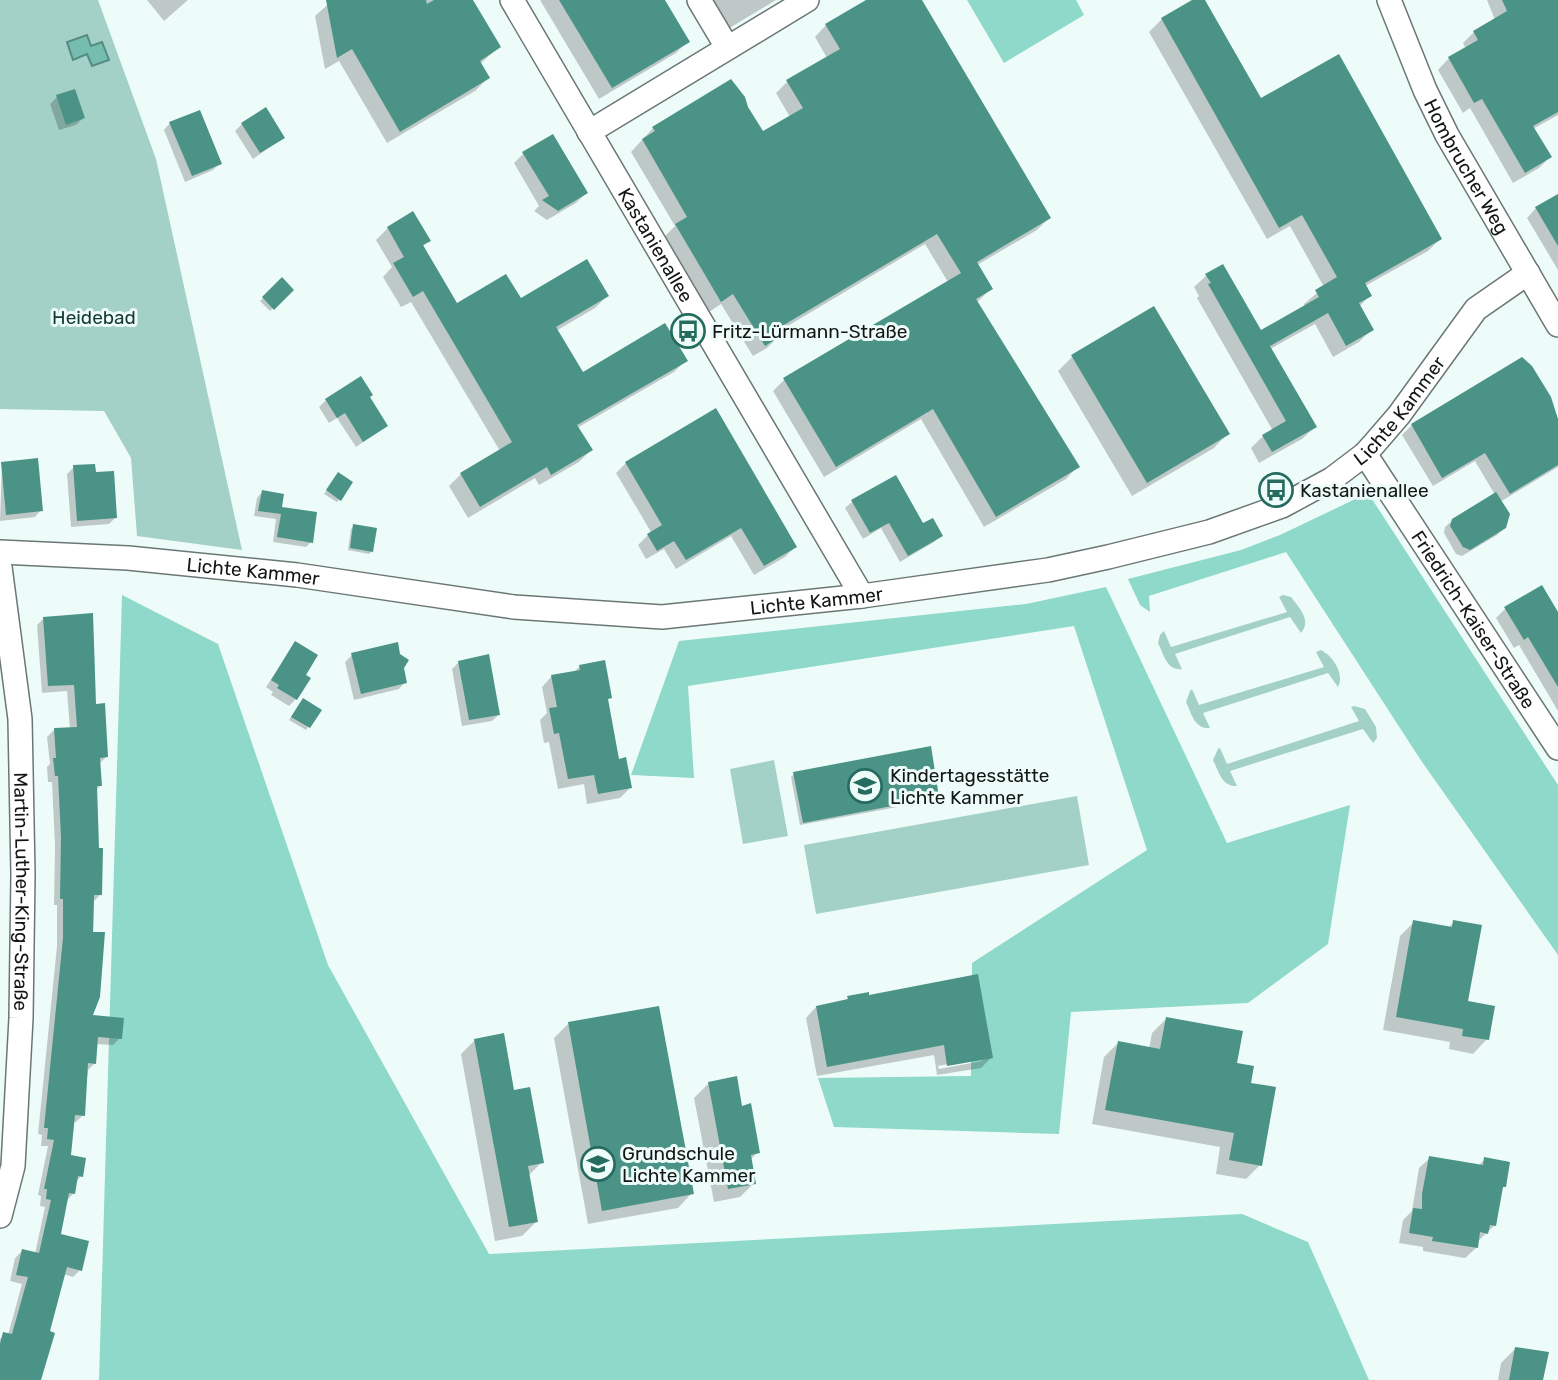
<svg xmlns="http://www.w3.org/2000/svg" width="1558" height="1380" viewBox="0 0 1558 1380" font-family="Rubik,sans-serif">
<rect width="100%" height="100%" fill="#eefcf9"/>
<path fill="#a3d1c7" d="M0,0h98l58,159 86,391 -105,-14 -6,-78 -27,-47 -104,-2z
M1283,595l8,2c8,11 21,23 10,36l-11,-16 -115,37 7,15c-15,2 -18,-14 -24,-26l2,-8 4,-4 7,16 116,-35 -8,-15z
M1321,650c12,6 24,24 17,37l-10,-14 -125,40 7,15c-16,1 -18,-14 -24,-26l4,-11 2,-2 7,16 125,-38 -8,-15z
M1354,706l11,3 11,18 1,11 -4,5 -10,-14 -133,42 7,15c-15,1 -18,-14 -24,-26l5,-11 2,-1 7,16 132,-43 -8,-14z
M774,760l14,76 -45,8 -13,-75z
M1077,796l12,69 -273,49 -12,-69z"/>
<path fill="#8fd9ca" d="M967,0h109l8,15 -80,48z
M1368,493l190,292v170l-138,-196 -134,-207 -137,44 1,16 -10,-7 -12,-26 113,-29 39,-15z
M1106,587l121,256 123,-38 -22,139 -80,59 -177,9 -12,122 -225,-7 -16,-49 153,-2 1,-113 175,-113 -73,-224 -386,60 6,92 -63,-3 48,-134 347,-37z
M122,595l96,49 110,321 161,289 753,-40 66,28 61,138h-1270z"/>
<path fill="#74bdaf" stroke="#578b81" stroke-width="2" d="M87,35l4,11 11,-4 7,18 -17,6 -5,-12 -14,6 -6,-18z"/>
<path fill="#0003" fill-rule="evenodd" d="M147,0h41l-24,21z
M333,0h138l28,47 -19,17 8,14 -13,13 -88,52 -48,-82 -14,8 -10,-53z
M540,0h123l25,41 -12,12 -77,46z
M711,0h65l-48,29z
M869,0h51l129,218 -12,12 -60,35 14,24 -15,14 101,164 -11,12 -82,48 -63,-108 -97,58 -51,-86 11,-11 164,-98 -23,-38 -149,89 3,3 -12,12 -14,8 -32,-52 -12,8 -45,-75 11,-11 -44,-74 22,-24 109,6 28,-17 -14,-24 11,-11 40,-24 -12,-21 11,-12z
M1196,0h7l57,101 180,138 -12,12 -63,35 5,9 -11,12 13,22 -13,13 -26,15 -18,-33 -45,25 45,78 -13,12 -43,24 -8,-15 12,-12 10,-5 -76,-133 2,-2 -5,-9 13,-12 53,57 45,-25 -1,-3 20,-17 -34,-61 -23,13 -118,-207 13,-13z
M1487,0h68l3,7v108l-25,14 17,28 -11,11 -26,15 -43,-75 -7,5 -25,-43 11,-12 17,-9 -3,-6 11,-11 21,-12z
M74,91l9,27 -7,7 -17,5 -9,-26 7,-7z
M170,123l50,40 -7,7 -28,12 -21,-52z
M242,124l41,14 -30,21 -18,-28z
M524,153l62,40 -10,10 -29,17 -13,-9 5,-5 -25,-43z
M1558,196v74l-31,-52 9,-10z
M388,228l41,12 -7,7 35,58 150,-9 -12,12 -39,23 26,43 103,-13 -11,11 -97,56 14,22 -12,12 -40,23 -4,-7 -67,40 -19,-32 12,-12 39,-23 -89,-149 -10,5 -18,-30 9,-10 -16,-27z
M282,280l10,10 -22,21 -10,-10z
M1072,357l156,76 -14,15 -82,48 -74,-125z
M1522,359l36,66v42l-58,35 5,25 -8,8 -35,21 -6,-2 -12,-21 1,-6 8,-7 42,-25 -20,-34 -42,25 -31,-51 10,-10z
M326,400l60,26 -30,21 -19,-29 -8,5 -10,-16z
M626,463l169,84 -10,10 -31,18 -23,-39 -55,33 -12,-20 -18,10 -8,-14 13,-13 -35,-59z
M2,464l39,46 -6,7 -35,4z
M74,467l20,7 22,43 -7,7 -38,3 -4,-53z
M336,477l4,22 -3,3 -13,-8z
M262,492l49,50 -5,5 -33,-5 3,-23 -22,-3 3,-18z
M852,502l89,33 -7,7 -34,20 -19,-34 -18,11 -18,-31z
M354,526l18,25 -3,3 -21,-4 3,-21z
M1506,608l52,7v96l-39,-66 -5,3 -18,-30z
M44,618l51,88 11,51 -7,7 2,21 -6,6 6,103 -7,7 -3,116 29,21 -7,7 -17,-1 -1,19 -7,7 -5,45 -7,7h-4l-2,35 11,19 -5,6 -3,12 -7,7 -7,35 21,34 -7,7 -10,-3 -16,59 -8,47h-39v-41l5,-5 3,1 14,-51 -12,-3 5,-23 7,-7 13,3 10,-47 -5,-1 1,-10 -3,-1 10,-49h-7l1,-11 -4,-1 19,-188v-41h-3l1,-60 -3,-63h-4l-1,-15 3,-3 -3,-27 7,-7 16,-1 -3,-38 -25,2 -5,-68z
M295,644l9,32 -8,23 -7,7 -18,-11 2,-3 -7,-5z
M352,655l50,13 3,14 -6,7 -45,11 -9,-38z
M459,662l39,53 -6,6 -30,5 -10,-57z
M580,666l30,32 -4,3 12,60 12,27 -10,10 -33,6 -3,-20 -26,5 -9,-47 -5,1 -4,-23 7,-7 -5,-26 10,-11 22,-4z
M300,703l19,7 -13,20 -17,-10z
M794,774l144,23 -3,3 -135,25 -9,-48z
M1414,922l34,6 6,-6 12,81 21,36 -14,15 -24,-5 1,-7 -67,-12 17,-94z
M868,997l124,60 -11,11 -44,7 -3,-20 -117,21 -11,-58 10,-11 28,-5 4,-4zM982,1058v3l-43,8 -1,-3z
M1166,1019l69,45 14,20 11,81 -14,14 -30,-5 4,-27 -128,-23 12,-67 14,-14 31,6 3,-16z
M568,1024l124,169 -14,15 -90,16 -34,-186z
M475,1040l38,52 29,70 -14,14 9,45 -15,15 -27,5 -34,-187z
M709,1083l32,25 17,44 -8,8 4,23 -14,14 -26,5 -20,-104z
M1430,1158l48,8 7,-7 19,27 -3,4 -6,35 -18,17 -1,6 -11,10 -42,-7v-4l-24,-4 4,-23 9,-9 7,-43z
M1516,1348l26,32h-44l3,-17z"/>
<path fill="#4a9386" d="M326,0h100l1,4 7,-4h39l28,47 -21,14 10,17 -90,54 -48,-83 -15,9z
M559,0h106l25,42 -78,46z
M866,0h56l129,218 -74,44 16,27 -17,10 104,168 -84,50 -63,-108 -97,58 -53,-89 178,-105 -24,-39 -160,95 4,7 -16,10 -32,-52 -12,8 -46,-78 12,-7 -45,-78 13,-8 -3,-4 79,-48 14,18 3,10 15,24 40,-23 -17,-28 54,-31 -15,-25z
M1192,0h13l56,98 78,-44 103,185 -77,44 7,13 -13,7 15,27 -28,16 -18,-33 -58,33 47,81 -45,25 -10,-17 24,-14 -78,-137 3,-1 -6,-9 18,-10 38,66 58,-33 -4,-7 22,-13 -35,-62 -23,13 -118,-210z
M1502,0h56v112l-25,14 19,31 -27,16 -43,-74 -8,4 -26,-46 30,-17 -5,-9 34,-20z
M75,89l10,29 -19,7 -10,-30z
M266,107l19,31 -25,15 -19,-30z
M200,110l22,54 -30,12 -23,-54z
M553,134l35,59 -30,18 -16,-11 7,-4 -27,-44z
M1558,194v52l-23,-39z
M413,211l18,30 -8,4 34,58 49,-29 15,24 66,-39 22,37 -53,31 27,45 82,-49 23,38 -111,64 16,25 -42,25 -4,-8 -67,40 -20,-34 52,-31 -89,-151 -10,6 -20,-34 11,-6 -17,-30z
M282,277l12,13 -20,20 -12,-13z
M1154,306l76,128 -83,49 -76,-128z
M1522,357l10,9 19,31 7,22v46l-48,29 -25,-41 -43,25 -31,-54z
M361,376l12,19 -3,2 18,29 -25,16 -18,-29 -8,5 -12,-19z
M716,408l81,139 -33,19 -23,-38 -55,32 -12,-19 -17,10 -10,-17 15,-9 -37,-63z
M38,458l5,53 -37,4 -5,-53z
M95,464l1,8 18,-1 3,47 -40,3 -4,-56z
M338,472l15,10 -12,19 -15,-11z
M896,475l27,48 10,-5 10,18 -35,20 -19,-33 -19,10 -19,-33z
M262,490l22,4 -2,13 35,5 -4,31 -36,-6 4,-23 -23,-3z
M1496,492l14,22 -4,14 -36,22 -7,-3 -13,-21 2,-7z
M353,524l24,4 -4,24 -23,-4z
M1542,585l16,27v75l-30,-50 -4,3 -20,-33z
M93,613l3,91 9,-1 3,54 -8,1 2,28h-5l2,62h4l-1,47h-8l-1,37h12l-5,65 -7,18 31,3 -2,21 -24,-2 -2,27 -8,-1 -3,53 -10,-1 -4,40 15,3 -3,19 -5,-1 -3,18 -6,-1 -8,41 28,7 -7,30 -15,-4 -17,64 5,2 -14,47h-41v-36l3,-12 9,2 16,-57 -12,-2 6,-26 17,4 12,-53 -5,-1 1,-10h-3l10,-49 -7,-1 1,-11h-4l19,-190v-39h-3l1,-62 -3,-61h-3l-2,-18h3l-2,-30 23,-1 -3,-42 -26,1 -5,-69z
M295,641l23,14 -12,20 5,3 -14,22 -20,-12 2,-3 -8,-5z
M398,642l2,12 9,6 -5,8 3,15 -46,11 -10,-41z
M489,654l11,61 -31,5 -11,-59z
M605,660l7,38 -4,1 11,60 7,-2 6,31 -34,6 -4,-19 -26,4 -9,-46 -5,1 -5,-26 8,-1 -6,-32 29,-5 -1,-5z
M303,698l19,12 -12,18 -19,-11z
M931,746l8,51 -136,26 -10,-51z
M1413,920l39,7 1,-7 29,5 -14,76 27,5 -6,34 -27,-4 1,-7 -67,-12z
M978,974l15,84 -46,8 -3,-21 -117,22 -11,-61 32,-7 -1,-3 22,-4v3z
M659,1006l35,188 -92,17 -34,-189z
M1166,1017l77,14 -6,32 17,3 -3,17 25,4 -14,79 -33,-6 5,-27 -129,-23 13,-69 42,8z
M504,1033l10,57 16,-3 14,76 -16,3 10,56 -29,5 -35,-188z
M737,1076l5,30 9,-3 9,50 -9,2 5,29 -28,5 -20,-107z
M1429,1156l54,9 1,-8 26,5 -4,25h-3l-7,39 -6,-1 -2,9 -8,-2 -2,16 -46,-7 1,-4 -24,-4 4,-25 9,1v-15z
M1515,1347l34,5 -6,28h-34z"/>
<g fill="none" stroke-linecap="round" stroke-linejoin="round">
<g stroke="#6b7774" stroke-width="26">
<g id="street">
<path id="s1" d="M512,0l350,596"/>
<path d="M699,0l28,47"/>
<path id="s2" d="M1389,0l36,90 22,45 111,190"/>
<path d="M589,132l218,-132"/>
<path id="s3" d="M1365,454l193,294"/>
<path id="s4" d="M0,552l128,6 169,17 217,32 148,10 200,-21 186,-26 60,-13 101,-25 73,-26 50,-27 33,-25 9,-10 25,-29 77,-106 52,-36"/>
<path id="s5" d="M0,567l20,152 3,155 -2,144 -8,148 -13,50"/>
</g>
</g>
<use href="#street" stroke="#fff" stroke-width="23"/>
</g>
<defs>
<g id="bus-ring" transform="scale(1.75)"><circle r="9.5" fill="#eefcf9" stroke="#256b60" stroke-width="1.5"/><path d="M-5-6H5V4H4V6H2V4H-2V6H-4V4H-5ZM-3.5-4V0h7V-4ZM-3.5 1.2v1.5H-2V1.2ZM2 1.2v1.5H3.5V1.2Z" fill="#256b60"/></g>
<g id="school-ring" transform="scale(1.75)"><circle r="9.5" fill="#eefcf9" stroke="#256b60" stroke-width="1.5"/><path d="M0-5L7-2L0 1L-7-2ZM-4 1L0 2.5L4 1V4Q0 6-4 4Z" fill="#256b60"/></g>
</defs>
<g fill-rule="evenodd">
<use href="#bus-ring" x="688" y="331"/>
<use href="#bus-ring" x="1276" y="490"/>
<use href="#school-ring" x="865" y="786"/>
<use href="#school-ring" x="598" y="1164"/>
</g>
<g text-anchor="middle" stroke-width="6" stroke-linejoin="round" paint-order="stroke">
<g font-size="19" fill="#121615" stroke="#eefcf9">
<text dy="7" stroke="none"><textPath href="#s2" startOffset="184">Hombrucher Weg</textPath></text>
<text dy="7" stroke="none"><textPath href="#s1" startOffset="284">Kastanienallee</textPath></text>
<text dy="7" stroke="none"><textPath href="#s4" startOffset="1451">Lichte Kammer</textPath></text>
<text dy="7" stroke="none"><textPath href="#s4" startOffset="254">Lichte Kammer</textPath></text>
<text dy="7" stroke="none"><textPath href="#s4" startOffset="821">Lichte Kammer</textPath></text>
<text dy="7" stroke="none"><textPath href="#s3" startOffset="198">Friedrich-Kaiser-Straße</textPath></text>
<text dy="7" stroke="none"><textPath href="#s5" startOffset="326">Martin-Luther-King-Straße</textPath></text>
</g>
<g font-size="19" fill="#143832" stroke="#eefcf9">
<text x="94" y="324">Heidebad</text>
</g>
<g font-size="19" fill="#121615" stroke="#eefcf9" text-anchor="start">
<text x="712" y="338">Fritz-Lürmann-Straße</text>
<text x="1300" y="497">Kastanienallee</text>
<text x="890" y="782">Kindertagesstätte<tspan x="890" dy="22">Lichte Kammer</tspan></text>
<text x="622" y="1160">Grundschule<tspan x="622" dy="22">Lichte Kammer</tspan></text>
</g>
</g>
</svg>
